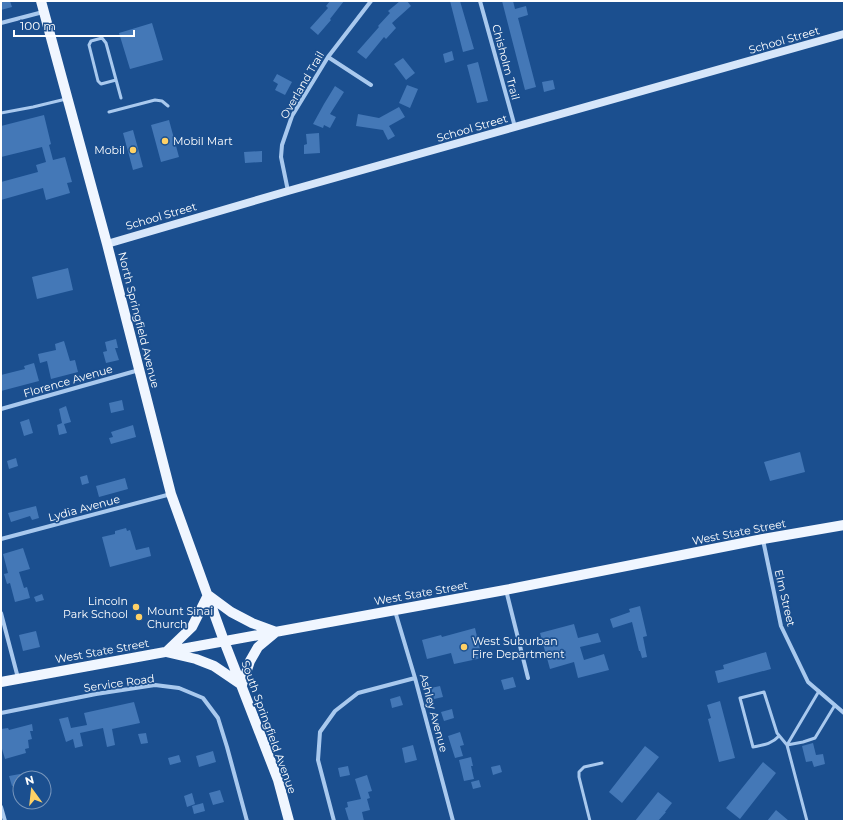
<svg xmlns="http://www.w3.org/2000/svg" width="845" height="822" viewBox="0 0 845 822" font-family="Montserrat,sans-serif">
<rect width="100%" height="100%" fill="#1b4f8f"/>
<path fill="#4478b7" d="M1,1h9l2,6 -11,3z
M330,1h14l-14,18 1,1 -13,15 -8,-7 18,-20 -2,-2z
M400,1h7l4,5 -19,17 4,5 -10,11 -2,-2 -18,22 -9,-7 22,-25 -1,-1 12,-13 -2,-2z
M450,1h10l14,48 -11,3z
M502,1h11l2,8 11,-3 2,9 -10,3 18,69 -11,3z
M152,23l11,37 -33,9 -11,-36z
M452,51l2,9 -9,3 -2,-9z
M403,58l12,15 -9,7 -12,-16z
M478,62l10,39 -11,2 -10,-38z
M277,74l15,8 -7,13 -10,-5 3,-6 -5,-3z
M553,80l2,9 -11,3 -2,-10z
M407,85l11,4 -8,19 -11,-5z
M335,86l9,6 -14,22 6,3 -6,11 -6,-3 -1,3 -10,-4 11,-20z
M399,107l6,10 -16,9 6,10 -7,4 -5,-10 -27,-4 2,-12 21,4z
M44,115l7,29 -2,1 4,15 12,-3 7,25 -5,1 3,10 -24,7 -3,-12 -42,12v-18l37,-10 -2,-7 10,-3 -4,-15 -41,10v-31z
M169,120l10,37 -18,5 -10,-37z
M133,130l10,37 -10,3 -10,-37z
M319,133l1,20 -16,1v-9l3,-1 -1,-10z
M262,151v11l-17,1 -1,-11z
M68,268l5,22 -36,9 -5,-22z
M116,339l2,9h-3l4,12 -13,3 -3,-11 4,-1 -2,-9z
M64,341l6,20 5,-1 3,12 -27,7 -4,-18 -7,2 -2,-9 18,-4 -1,-6z
M34,363l5,18 -38,10v-16l24,-6 -1,-3z
M122,400l2,10 -13,3 -2,-10z
M66,406l5,16 -7,2 3,9 -8,2 -2,-10 5,-2 -3,-14z
M29,419l4,14 -9,3 -4,-14z
M133,425l3,12 -25,7 -2,-6 4,-1 -2,-5z
M800,452l5,20 -35,9 -6,-19z
M16,458l2,8 -9,3 -2,-8z
M87,475l2,8 -7,2 -2,-8z
M125,478l3,11 -29,8 -3,-11z
M36,506l3,12 -7,2 -2,-4 -19,6 -3,-9z
M126,528l1,3 3,-1 6,20 13,-3 2,9 -41,11 -8,-30 13,-3v-3z
M23,548l7,21 -11,3 5,16 3,-1 3,11 -15,4 -5,-19 -3,1 -3,-10 4,-1 -5,-19z
M42,594l2,6 -8,2 -2,-5z
M640,606l7,30 -4,1 4,20 -5,1 -2,-7h-1l-7,-29 -19,6 -3,-9 20,-7 -1,-3z
M574,624l4,14 20,-5 3,9 -21,5 4,13 20,-6 5,16 -31,8 -4,-16 -24,7 -10,-36z
M475,628l7,30 -28,6 -3,-11 -24,6 -5,-19 19,-5 1,2z
M36,631l4,16 -17,4 -4,-16z
M766,652l5,17 -53,14 -3,-12 9,-2 -1,-4z
M513,677l3,10 -12,3 -3,-10z
M440,686l3,11 -9,2 -3,-11z
M400,696l3,9 -11,3 -2,-9z
M720,701l15,57 -16,4 -11,-43 3,-1 -4,-13z
M134,702l6,21 -28,6 3,16 -8,2 -4,-19 -23,5 3,13 -8,2 -2,-9 -7,3 -7,-23 9,-2 3,11 16,-3 -3,-12z
M452,709l2,9 -10,3 -3,-9z
M32,724l1,7h-3l2,8 -4,1 1,8 -4,1 1,4 -21,6 -3,-10 -1,1v-21l7,-1 1,2z
M460,732l4,13 -4,1 3,10 -8,2 -7,-22z
M146,733l2,10 -7,1 -3,-10z
M813,743l3,12 7,-1 2,10 -11,3 -2,-6 -6,1 -4,-16z
M413,745l4,15 -12,3 -3,-15z
M645,746l14,11 -37,46 -13,-11z
M213,751l3,11 -17,5 -3,-11z
M179,755l2,7 -11,3 -2,-7z
M471,757l2,9h-2l3,13 -10,2 -5,-21z
M763,762l13,11 -36,46 -14,-11z
M500,765l2,7 -9,3 -2,-8z
M348,766l2,9 -10,2 -2,-9z
M20,774v10l-8,2 -3,-10z
M367,775l5,16 -4,1 2,6 -3,1 3,11 -8,2 2,9h-15l-4,-13 3,-1 -1,-5 14,-3 -6,-20z
M479,780l2,7 -8,2 -2,-7z
M220,790l4,12 -11,3 -4,-12z
M658,792l14,11 -7,9h1l-8,9h-23z
M192,793l3,11 -8,3 -3,-11z
M203,803l2,8 -11,3 -2,-8z
M776,810l13,11h-22z"/>
<g fill="none" stroke-linecap="round" stroke-linejoin="round">
<path stroke="#a9c9ee" stroke-width="3" d="M116,80l-15,4 -3,-3 -9,-36 2,-4 11,-3 4,5 15,55
M109,112l46,-12 7,1 6,5
M1,113l32,-6 33,-8
M779,736c-7,8 -16,9 -26,11l-13,-49 24,-6 13,41 10,12 20,76
M787,745l16,-3 12,-4 20,-33
M787,745l32,-54
M590,821l-11,-44v-5l5,-5 18,-4"/>
<path stroke="#a9c9ee" stroke-width="4" d="M480,1l35,126
M1,23l42,-11
M328,57l43,28
M288,191l-7,-34 1,-12 10,-29 36,-59 43,-56
M1,409l138,-39
M1,539l170,-45
M763,540l18,86 27,56 36,31
M506,590l22,88
M395,611l20,67 38,143
M1,613l17,65
M1,713l95,-19 59,-9 24,3 24,10 15,20 9,29 20,74
M1,807l4,14
M334,821l-16,-61 2,-28 15,-21 23,-18 57,-15"/>
<path stroke="#d6e6fa" stroke-width="8" d="M107,244l181,-53 556,-157"/>
<path stroke="#f0f6ff" stroke-width="10" d="M41,1l66,243 64,250 53,147 54,139 11,41
M208,595l23,17 21,11 24,9 -18,15 -8,14 -8,24 -28,-19 -18,-7 -30,-7 26,-25z
M1,682l504,-92 258,-51 81,-14"/>
</g>
<g fill="#ffd166" stroke="#1b4f8f" stroke-width="1.5">
<circle cx="165" cy="141" r="4"/>
<circle cx="133" cy="150" r="4"/>
<circle cx="136" cy="607" r="4"/>
<circle cx="139" cy="617" r="4"/>
<circle cx="464" cy="647" r="4"/>
</g>
<g text-anchor="middle" stroke-width="3.5" stroke-linejoin="round" paint-order="stroke">
<g font-size="11" fill="#fff" stroke="#1b4f8f">
<text transform="translate(784 40) rotate(-16)" y="4">School Street</text>
<text transform="translate(506 62) rotate(75)" y="4">Chisholm Trail</text>
<text transform="translate(302 85) rotate(-60)" y="4">Overland Trail</text>
<text transform="translate(472 128) rotate(-16)" y="4">School Street</text>
<text transform="translate(161 216) rotate(-16)" y="4">School Street</text>
<text transform="translate(139 320) rotate(76)" y="4">North Springfield Avenue</text>
<text transform="translate(68 381) rotate(-16)" y="4">Florence Avenue</text>
<text transform="translate(84 508) rotate(-15)" y="4">Lydia Avenue</text>
<text transform="translate(739 532) rotate(-11)" y="4">West State Street</text>
<text transform="translate(421 593) rotate(-10)" y="4">West State Street</text>
<text transform="translate(785 598) rotate(77)" y="4">Elm Street</text>
<text transform="translate(102 651) rotate(-10)" y="4">West State Street</text>
<text transform="translate(119 683) rotate(-8)" y="4">Service Road</text>
<text transform="translate(434 713) rotate(75)" y="4">Ashley Avenue</text>
<text transform="translate(269 727) rotate(70)" y="4">South Springfield Avenue</text>
</g>
<g font-size="11" fill="#fff" stroke="#1b4f8f" text-anchor="start">
<text x="173" y="145">Mobil Mart</text>
<text x="125" y="154" text-anchor="end">Mobil</text>
<text x="128" y="605" text-anchor="end">Lincoln<tspan x="128" dy="13">Park School</tspan></text>
<text x="147" y="615">Mount Sinai<tspan x="147" dy="13">Church</tspan></text>
<text x="472" y="645">West Suburban<tspan x="472" dy="13">Fire Department</tspan></text>
</g>
</g>
<rect width="845" height="822" fill="none" stroke="#ffffff" stroke-width="4"/>
<g transform="translate(32 790) rotate(345)"><circle r="19" fill="#1b4f8f" stroke="#7695bc"/>
<path d="M0-3L7 15L0 10L-7 15Z" fill="#ffd166"/>
<text y="-6" font-size="11" font-weight="bold" text-anchor="middle" fill="#ffffff">N</text>
</g>
<path d="M14 30v6h120v-6" fill="none" stroke="#ffffff" stroke-width="2"/>
<text x="20" y="30" font-size="12" fill="#ffffff" stroke="#1b4f8f" stroke-width="3" paint-order="stroke">100 m</text>
</svg>
